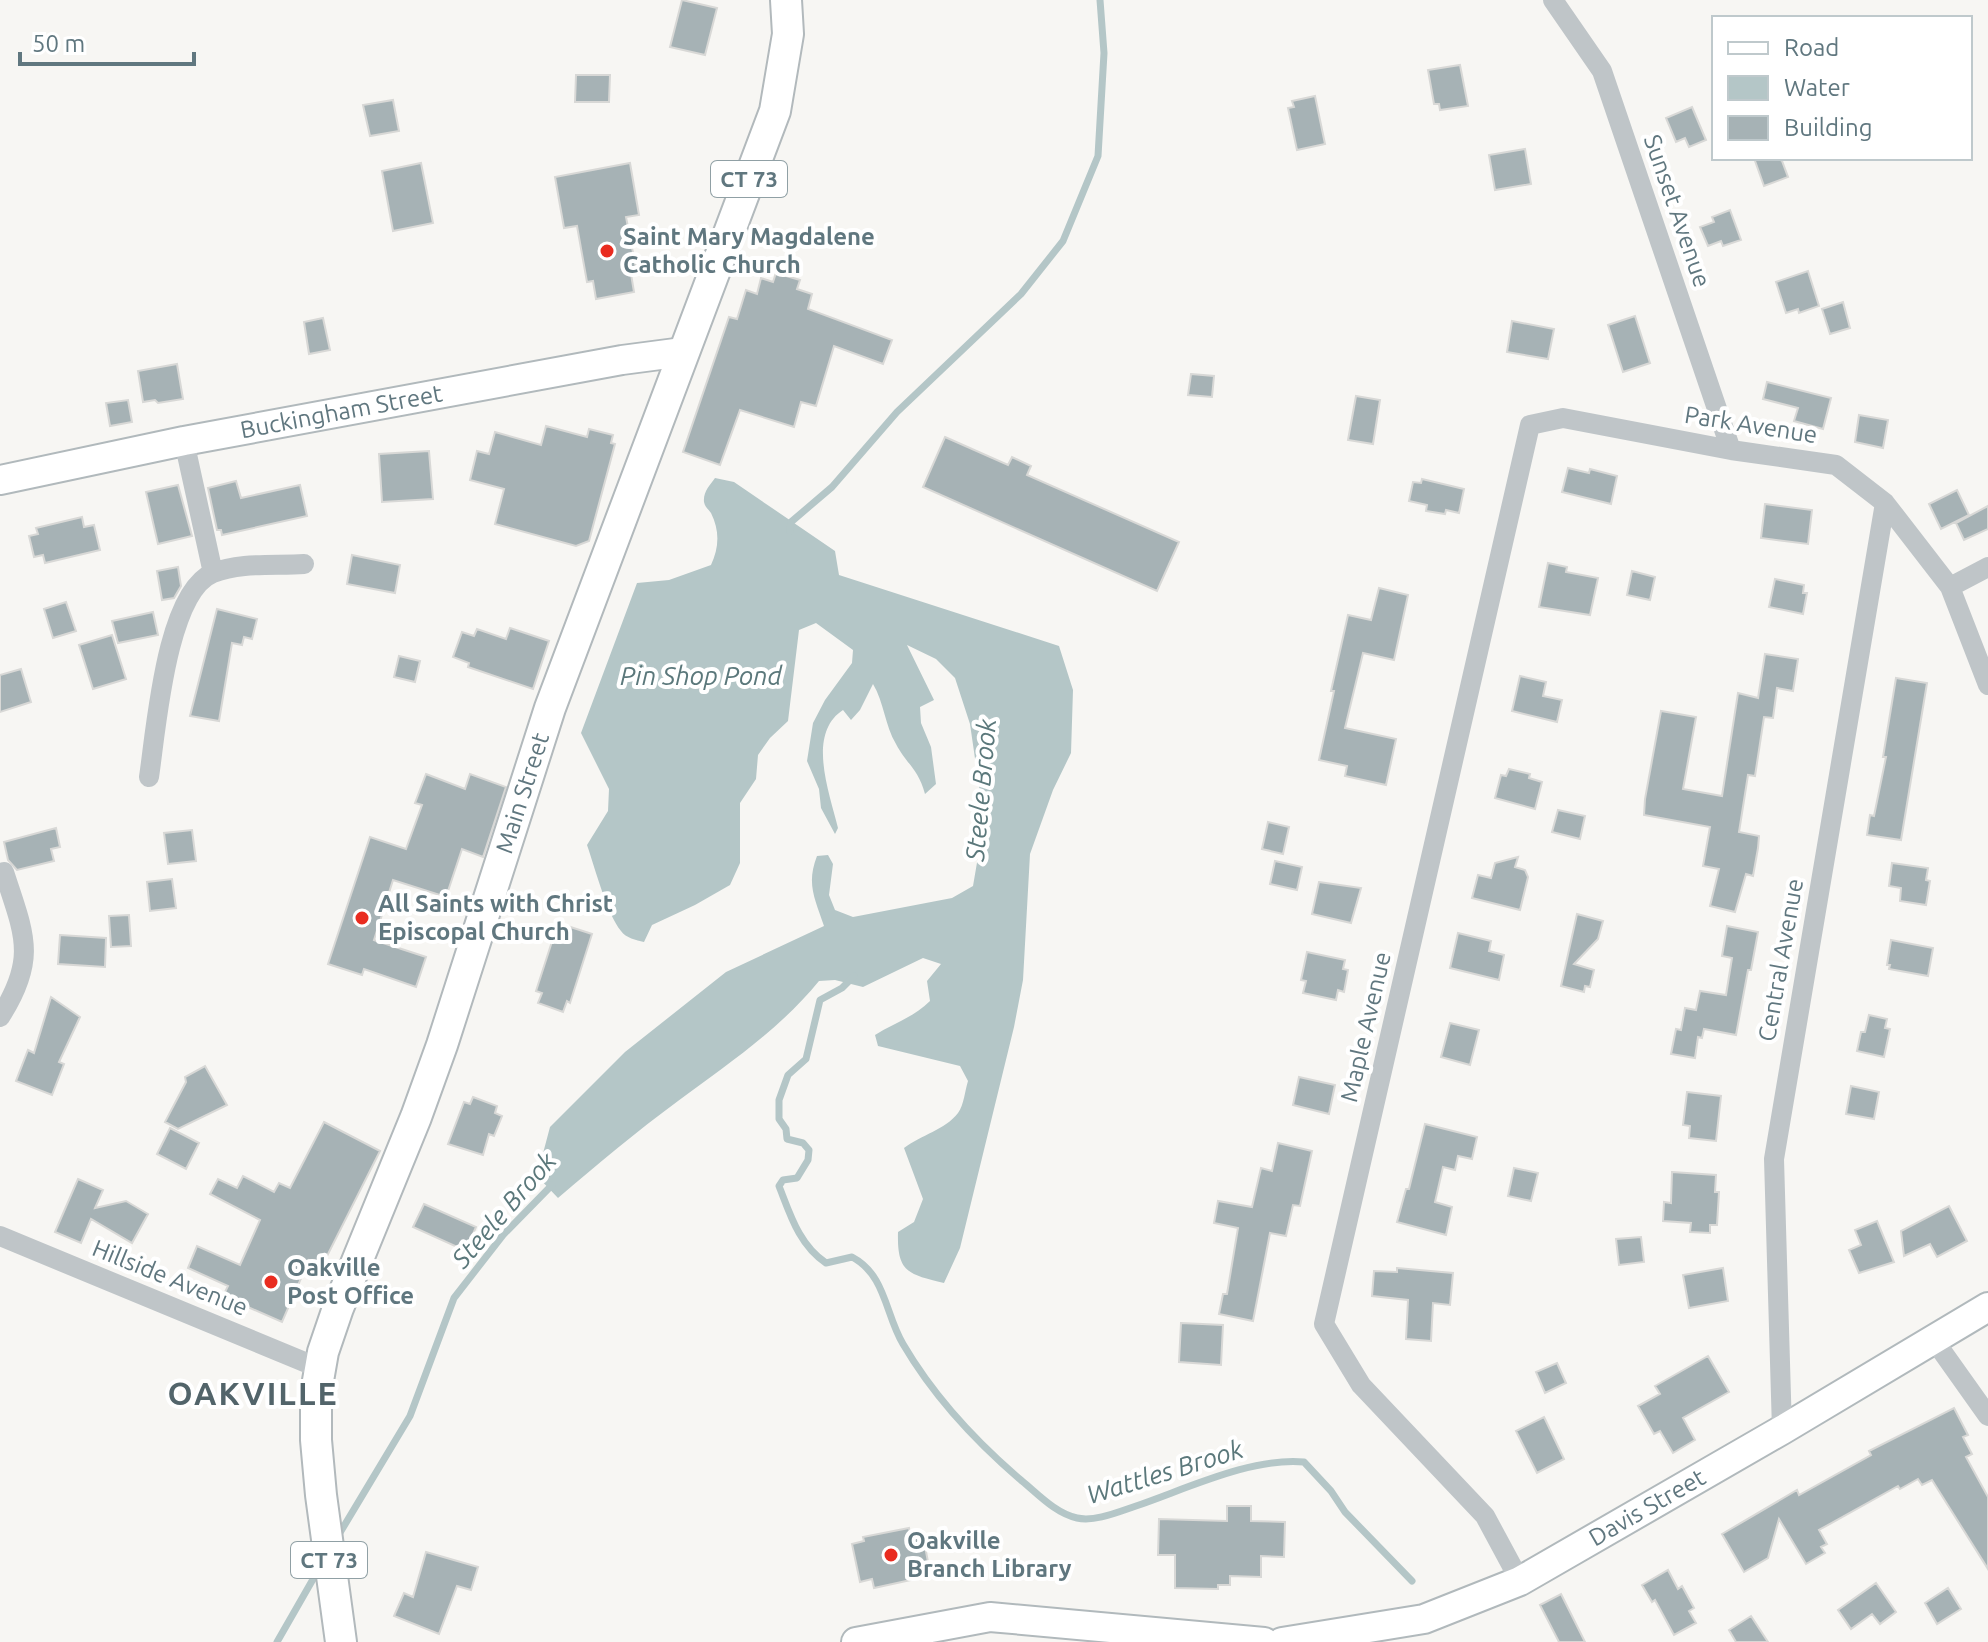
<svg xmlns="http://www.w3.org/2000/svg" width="1988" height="1642" viewBox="0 0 1988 1642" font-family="Ubuntu,sans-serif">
<rect width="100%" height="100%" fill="#f7f6f3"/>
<path fill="#b4c6c7" d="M715,478l19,4 101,69 4,24 220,71 14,44 -2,63 -18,37 -23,64 -7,126 -9,47 -54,221 -16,35c-37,-9 -47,-11 -46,-51l16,-10 9,-23 -19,-51c17,-13 41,-18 54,-35 6,-8 7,-23 10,-32l-8,-15 -82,-20 -3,-11c19,-12 39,-18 55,-34l-3,-20 14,-17 -18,-6 -60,29 -28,-7 -16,1c-39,48 -91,83 -141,120 -41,30 -80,63 -120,97l-21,-22 13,-49 75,-75 101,-80 98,-46c-9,-27 -18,-42 -7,-70l11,-1 5,9 -4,31 6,15 18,7 99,-19 21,-12 6,-35 -2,-31 3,-27 -10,-69 -15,-46 -19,-19 -29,-14 27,55 -14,7 1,16 10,24 5,37 -11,10c-7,-26 -18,-29 -29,-50 -11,-18 -12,-42 -23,-60l-13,26 -9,10 -8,-10c-37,24 -13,84 -5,118l-3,6 -14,-26 -2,-19 -12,-28 6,-38 12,-23 27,-37 1,-13 -37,-27 -17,7 -11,91 -18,17 -12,17 -2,24 -16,24v60l-10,22 -35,20 -43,20 -8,17c-8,-2 -18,-4 -23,-11 -14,-17 -26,-63 -34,-86l21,-34 1,-22 -28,-56 56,-150 32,-3 42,-15c8,-17 9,-34 0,-52 -3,-4 -6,-6 -7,-11 -1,-10 6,-17 11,-24z"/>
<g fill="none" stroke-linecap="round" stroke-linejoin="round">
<path stroke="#b4c6c7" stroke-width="7" d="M790,531l1,-9 41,-35 65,-75 124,-118 42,-53 35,-85 6,-103 -4,-53
M854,976l-12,12 -22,12 -14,59 -18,16 -9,25v19l7,10 1,10 16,4 6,7 -1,10 -11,18 -14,2 -4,6c11,28 20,59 47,77l26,-6c34,18 33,57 51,87 31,53 72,97 119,137 16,13 33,32 55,37 18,4 41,-6 59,-12 50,-17 116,-49 168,-44l27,29 14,21 67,69
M338,1536l72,-120 44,-118 49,-63 49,-50
M277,1642l43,-75"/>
</g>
<path fill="#a6b2b5" stroke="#d8d8d6" stroke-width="2" d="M682,0l35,8 -12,47 -35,-8z
M1460,65l8,41 -28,4 -1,-6h-5l-6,-34z
M576,75h34l-1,27h-34z
M1315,96l10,48 -28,6 -9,-42 6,-1 -2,-6z
M393,100l6,31 -29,5 -7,-31z
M1692,107l14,33 -17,7 -4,-9 -9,4 -10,-24z
M1525,149l6,35 -36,6 -6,-35z
M1754,158h23l5,3 6,16 -24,9z
M421,163l12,60 -40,8 -11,-60z
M630,163l9,52 -13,2 11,56 -6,1 3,18 -38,7 -3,-18 -6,1 -10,-56 -13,2 -9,-51z
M1730,210l11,30 -18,6 -2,-5 -13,5 -8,-19 14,-5 -2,-5z
M1808,271l11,35 -20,7 -1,-4 -12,4 -10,-31z
M776,273l24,7 -3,9 15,5 -4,15 84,31 -9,24 -49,-18 -18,60 -15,-4 -7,25 -54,-17 -20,55 -37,-13 46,-135 8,2 9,-29 11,4 4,-16 12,4z
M1843,302l7,26 -20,6 -8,-25z
M1635,316l15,47 -27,9 -15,-47z
M323,318l7,32 -21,4 -5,-32z
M1512,321l42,8 -6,30 -41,-7z
M177,364l6,35 -25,4 -3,-3 -12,2 -5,-31z
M1191,374l23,2 -2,21 -24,-2z
M1767,382l64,16 -8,31 -29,-8 4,-13 -35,-9z
M1356,396l24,4 -7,44 -25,-4z
M128,400l4,22 -22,4 -4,-23z
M1859,415l29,5 -5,28 -28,-6z
M546,426l41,11 2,-8 24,6 -2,8 4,1 -26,97 -13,5 -81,-22 9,-35 -34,-9 7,-29 12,3 6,-22 46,13z
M945,437l63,28 4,-8 19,9 -4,9 152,67 -22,49 -234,-104z
M429,451l4,48 -51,3 -3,-48z
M1568,468l21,5 1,-4 27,7 -6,28 -49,-12z
M1422,479l42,10 -5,24 -13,-3 -1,4 -19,-3 1,-6 -18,-4 4,-19 8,1z
M236,481l5,17 59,-13 7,31 -85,19 -1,-5h-4l-9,-42z
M178,485l14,51 -34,8 -12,-52z
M1957,490l12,25 -28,14 -12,-25z
M1765,504l47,6 -4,34 -47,-6z
M1988,506v23l-24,11 -8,-17z
M82,517l2,10 10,-2 6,25 -55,13 -2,-8 -9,2 -5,-21 9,-2 -2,-6z
M352,555l48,10 -5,28 -48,-9z
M1548,563l19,4 -1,5 32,6 -8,37 -51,-8z
M178,567l3,19 -7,12 -12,2 -5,-29z
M1632,571l23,6 -5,23 -23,-5z
M1775,579l29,6 -1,8h4l-4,21 -34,-7z
M1379,588l29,7 -14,65 -31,-7 -18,75 51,11 -10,46 -41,-9 2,-10 -28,-6 15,-69h-3l17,-76 23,5z
M66,602l10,29 -23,7 -9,-29z
M217,609l40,10 -5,20 -8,-2 -2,8 -10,-2 -13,78 -29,-5z
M153,612l5,23 -40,8 -6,-22z
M510,628l39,13 -16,48 -65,-22 1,-4 -16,-6 9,-25 12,4 3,-7 29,10z
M112,635l14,44 -33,10 -14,-44z
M1765,654l33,5 -5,32 -16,-3 -4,30 -9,-1 -9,59 -7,-1 -9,57 20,4 -1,12 -5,28 -7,-2 -11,38 -25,-6 9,-37 -16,-3 7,-39 -66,-12 1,-16 16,-88 35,6 -13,72 39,7 16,-103 20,5z
M399,656l21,5 -5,21 -21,-5z
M21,669l10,33 -31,10v-37z
M1520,676l26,6 -3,14 19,4 -5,22 -45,-11z
M1896,678l31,5 -26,157 -34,-5 3,-20 4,1 12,-59h-3z
M1509,769l21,5 -1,4 13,4 -7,27 -40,-11 6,-23 5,1z
M426,774l39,15 5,-15 36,13 -23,70 -21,-8 -16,48 -53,-17 -19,60 52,17 -10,30 -52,-18 -2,6 -34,-11 42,-127 36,12 16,-44 -7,-2z
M1558,810l27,6 -5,23 -28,-7z
M1268,822l21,5 -6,27 -21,-5z
M56,828l4,19 -9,2 3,12 -37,9 -9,-10 -4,-18z
M192,830l4,31 -28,3 -4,-31z
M1518,857l-3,10 10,3 3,7 -8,33 -48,-12 6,-23 13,3 4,-15z
M1275,861l27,6 -5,23 -27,-6z
M1892,863l36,5 -2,12 4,1 -4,24 -26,-4 1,-13 -12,-2z
M172,879l4,29 -26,3 -3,-29z
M1319,882l42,6 -10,35 -39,-9z
M1577,914l26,7 -5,18 -24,25 20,6 -4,17 -5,-1 -1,6 -23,-6z
M129,915l2,31 -20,1 -2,-31z
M558,923l34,11 -22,69 -3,-2 -4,11 -25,-9 4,-10 -6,-2z
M1727,926l31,6 -7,38h-3l-12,65 -32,-6 -2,9 -4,-1 -3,21 -24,-4 5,-25 5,1 4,-22 11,2 4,-19 26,4 6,-37 -10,-2z
M1458,933l33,8 -2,10 15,4 -5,25 -49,-12z
M60,935l46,3 -1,29 -47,-3z
M1891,940l42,8 -5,28 -39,-7 1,-4h-3z
M1307,952l38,8 -2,9 5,1 -4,22 -6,-2 -2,10 -33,-7 3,-12 -5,-1z
M51,997l29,20 -21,45 5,2 -12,31 -36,-14 12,-31 6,3z
M1869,1015l18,4 -2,9 5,1 -6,28 -27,-6 4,-19h4z
M1450,1023l29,7 -9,35 -29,-8z
M205,1066l22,39 -49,24 -13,-7 21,-40 -1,-5z
M1299,1077l36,8 -6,29 -36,-9z
M1851,1086l28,6 -5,27 -28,-5z
M1687,1092l34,4 -5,45 -27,-3 1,-12 -7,-1z
M473,1097l24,9 -2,7 7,3 -8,20 -5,-2 -6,21 -35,-11 16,-42 6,2z
M324,1122l56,29 -58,115 -13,-6 -27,62 -59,-26 5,-10 -40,-18 9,-22 43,19 20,-45 -50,-26 8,-15 19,9 6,-12 31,16 5,-9 11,5z
M1425,1124l52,13 -5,22 -14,-3 -3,14 -12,-3 -8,35 17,5 -6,28 -49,-13 9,-33h3z
M170,1128l29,15 -13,26 -29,-15z
M1278,1143l34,8 -12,55 -7,-1 -7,31 -16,-3 -17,88 -34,-7 4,-20h4l11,-66 -24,-5 4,-22 34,6 9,-39 11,3z
M1514,1168l24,5 -7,28 -23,-5z
M1672,1172l44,3 -1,17h4l-2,33h-7v8l-20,-1 1,-9 -28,-2 1,-19 7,1z
M78,1179l25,11 -8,18 31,-7 22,13 -16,29 -41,-24 -10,24 -26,-11z
M424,1204l52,23 -10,24 -53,-24z
M1949,1206l18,35 -30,16 -7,-13 -26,12 -3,-25z
M1877,1221l17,41 -35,11 -10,-23 12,-5 -6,-15z
M1641,1237l3,25 -25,3 -3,-26z
M1397,1268l56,5 -3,32 -17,-2 -2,38 -25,-2 2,-39 -36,-4 2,-25 23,1z
M1723,1268l5,33 -39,7 -6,-33z
M1181,1323l42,2 -2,40 -42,-3z
M1708,1356l21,36 -46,26 12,22 -22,13 -13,-22 -6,3 -16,-28 22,-12 -5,-8z
M1557,1363l9,20 -21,10 -9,-21z
M1954,1408l14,27 -5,2 9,17 -6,3 22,40v72l-56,-89 -10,5 -4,-6 -18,10 -2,-3 -79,44 8,14 -6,3 4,6 -19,11 -27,-45 -11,39 -24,14 -22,-38 75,-44 2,5 72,-40 -2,-4z
M1544,1417l20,42 -27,14 -21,-42z
M1227,1506h24v15l34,1 -1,35 -23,-1v21l-31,-1v9h-12v4l-43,-1v-33h-17l1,-36 68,2z
M909,1528l1,5 12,-2 7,36 -11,2 2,9 -46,10 -2,-9 -12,3 -8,-38 12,-3 -1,-4z
M426,1552l52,15 -7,23 -14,-4 -18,48 -45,-18 10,-23 9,4z
M1668,1570l10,19 4,-3 12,22 -5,3 7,12 -22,12 -19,-35 -3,2 -10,-17z
M1876,1583l20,29 -16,12 -8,-10 -21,15 -13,-19z
M1948,1588l13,21 -24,15 -12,-21z
M1561,1594l24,48h-26l-19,-37z
M1751,1616l17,26h-32l-7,-12z"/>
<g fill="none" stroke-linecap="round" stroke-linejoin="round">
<g stroke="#b1b9bc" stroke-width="32">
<g id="secondary">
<path id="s1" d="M0,480l184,-39 438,-81 61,-8"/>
<path d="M856,1642l134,-25 274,25"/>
<path id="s2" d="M1282,1642l142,-23 96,-38 262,-151 206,-123"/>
</g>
</g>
<g stroke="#b2b9bc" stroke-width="34">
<g id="primary">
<path id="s3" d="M341,1642l-20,-147 -5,-55v-48l7,-40 15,-44 78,-191 26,-72 108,-337 225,-597 13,-77 -2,-34"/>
</g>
</g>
<path stroke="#bfc5c8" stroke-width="20" d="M1553,0l49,71 129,379
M184,441l29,132
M1950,587l38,-20
M149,777c7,-46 17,-185 64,-204 27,-11 63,-7 91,-9
M0,1017c38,-59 24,-83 4,-145
M0,1236l319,132
M1934,1340l54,76
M1782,1430l-8,-271 111,-656
M1520,1581l-35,-65 -124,-131 -37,-61 206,-899 33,-7 168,32 105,15 49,38 65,84 38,98"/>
<use href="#secondary" stroke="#fff" stroke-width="28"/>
<use href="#primary" stroke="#fff" stroke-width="30"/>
</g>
<g fill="#e92c20" stroke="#fff" stroke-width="3">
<circle cx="607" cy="251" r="8"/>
<circle cx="362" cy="918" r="8"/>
<circle cx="271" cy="1282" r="8"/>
<circle cx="891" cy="1555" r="8"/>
</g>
<g text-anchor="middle" stroke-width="8" stroke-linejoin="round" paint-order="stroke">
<g fill="#fff" stroke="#90a0a5" stroke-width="2">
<rect x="711" y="161" width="76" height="36" rx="6"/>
<rect x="291" y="1542" width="76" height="36" rx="6"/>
</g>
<g font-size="22" font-weight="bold" fill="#60777f">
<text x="749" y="187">CT 73</text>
<text x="329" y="1568">CT 73</text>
</g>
<g font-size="24" fill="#60777f" stroke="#fff">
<text transform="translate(1677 211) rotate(71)" y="8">Sunset Avenue</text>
<text dy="8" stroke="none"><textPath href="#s1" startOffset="348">Buckingham Street</textPath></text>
<text transform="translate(1751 425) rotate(9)" y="8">Park Avenue</text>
<text dy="8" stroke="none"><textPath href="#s3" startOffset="886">Main Street</textPath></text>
<text transform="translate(1781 960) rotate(-80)" y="8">Central Avenue</text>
<text transform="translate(1366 1027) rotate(-77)" y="8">Maple Avenue</text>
<text transform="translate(170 1278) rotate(22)" y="8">Hillside Avenue</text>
<text dy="8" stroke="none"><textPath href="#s2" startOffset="394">Davis Street</textPath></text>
</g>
<g font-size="24" font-weight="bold" fill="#60777f" stroke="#fff" text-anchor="start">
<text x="623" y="245">Saint Mary Magdalene<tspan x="623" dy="28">Catholic Church</tspan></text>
<text x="378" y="912">All Saints with Christ<tspan x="378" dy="28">Episcopal Church</tspan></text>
<text x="287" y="1276">Oakville<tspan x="287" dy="28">Post Office</tspan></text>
<text x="907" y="1549">Oakville<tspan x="907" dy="28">Branch Library</tspan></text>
</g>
<g font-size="26" font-style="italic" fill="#5b787b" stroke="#fff">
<text x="701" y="685">Pin Shop Pond</text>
<text transform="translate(981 790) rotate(-85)" y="9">Steele Brook</text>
<text transform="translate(504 1210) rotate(-49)" y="9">Steele Brook</text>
<text transform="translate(1165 1472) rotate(-17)" y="9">Wattles Brook</text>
</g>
<g font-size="32" font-weight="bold" letter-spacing="2" fill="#52646a" stroke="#fff">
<text x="253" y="1405">OAKVILLE</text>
</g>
</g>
<rect x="1712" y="16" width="260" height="144" fill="#ffffff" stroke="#bfc9cc" stroke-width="2"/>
<rect x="1728" y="42" width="40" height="12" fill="#ffffff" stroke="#bfc9cc" stroke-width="2"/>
<text x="1784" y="56" font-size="24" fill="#60777f">Road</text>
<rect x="1728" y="76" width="40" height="24" fill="#b4c6c7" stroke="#bfc9cc" stroke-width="2"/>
<text x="1784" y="96" font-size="24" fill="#60777f">Water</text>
<rect x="1728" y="116" width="40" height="24" fill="#a6b2b5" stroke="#bfc9cc" stroke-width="2"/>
<text x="1784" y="136" font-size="24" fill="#60777f">Building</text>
<path d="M20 52v12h174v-12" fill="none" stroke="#60777f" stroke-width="4"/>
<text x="32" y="52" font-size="24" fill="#60777f" stroke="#ffffff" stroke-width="6" paint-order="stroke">50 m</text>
</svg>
